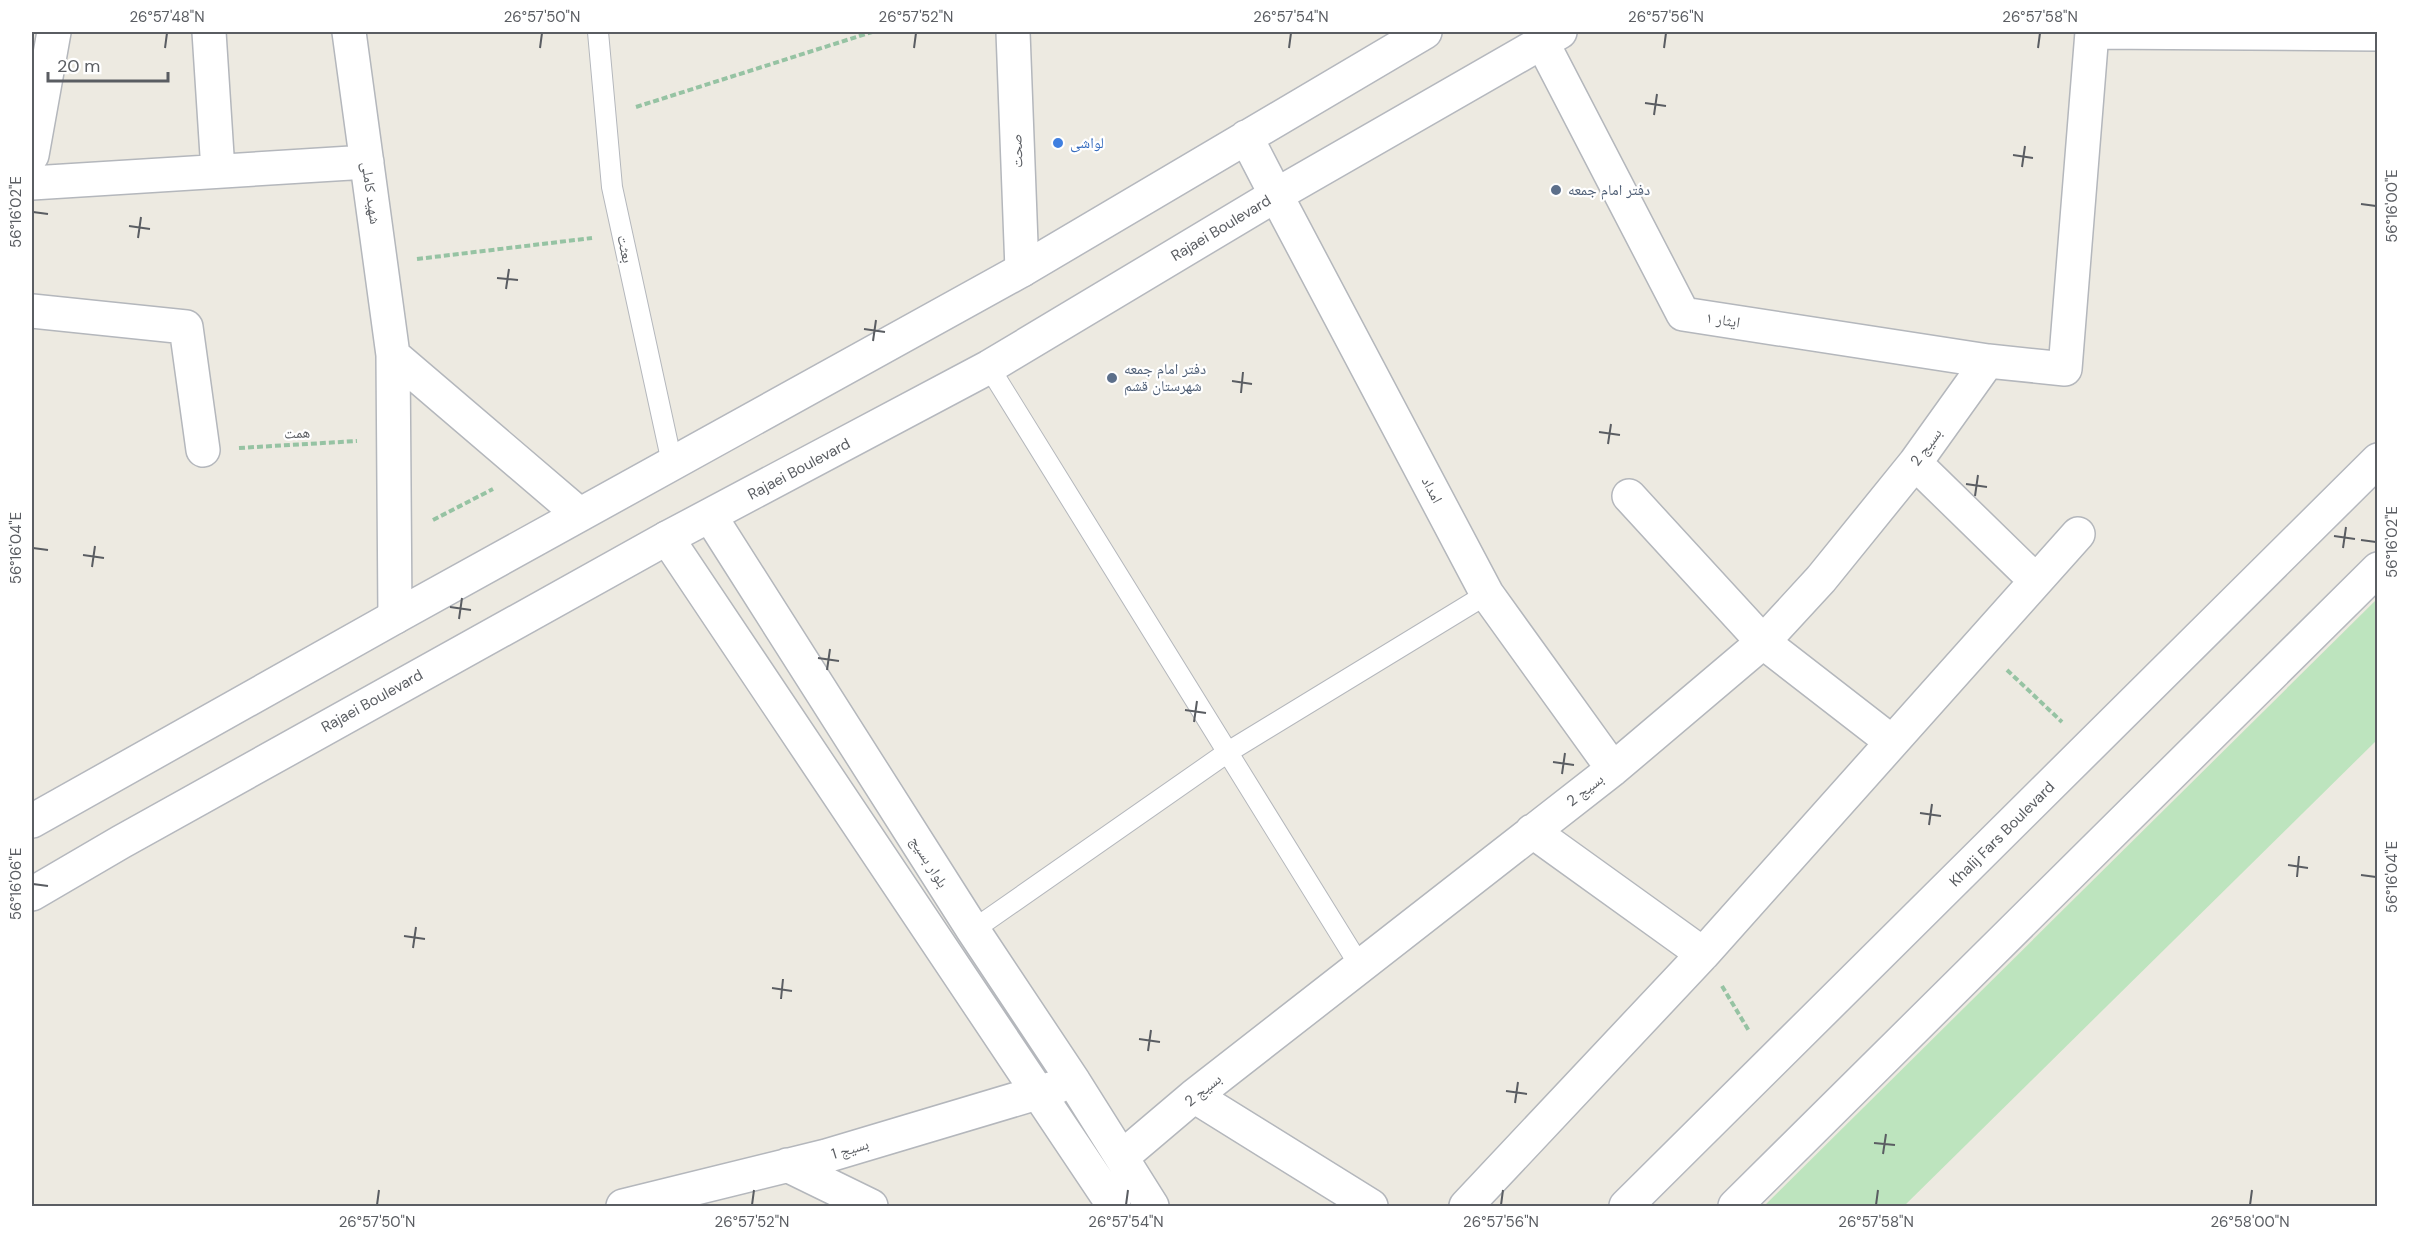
<svg xmlns="http://www.w3.org/2000/svg" width="2409" height="1238" viewBox="0 0 2409 1238" font-family="'DM Sans','Noto Naskh Arabic',sans-serif">
<rect width="100%" height="100%" fill="#edeae1"/>
<path fill="#bde4be" d="M2377,599v141l-473,466h-140z"/>
<g fill="none" stroke-linecap="round" stroke-linejoin="round">
<g stroke="#b4b7bc" stroke-width="22">
<path id="service" d="M598,32l14,155 60,276
M989,367l371,599
M973,930l255,-178 259,-158"/>
</g>
<g stroke="#b4b7bc" stroke-width="36">
<path id="minor" d="M209,32l9,139
M349,32l44,323 2,262
M1013,32l9,238
M2092,32l286,2
M1542,42l141,272 305,47 77,8 27,-337
M32,155l22,-123
M32,183l335,-21
M1276,195l211,399 126,175
M32,311l154,16 17,123
M393,355l186,159
M1915,463l121,118
M1629,496l134,146 129,100
M710,516l263,414 101,152 78,124
M667,538l447,668
M1532,831l171,123
M1194,1096l177,110
M1122,1157l72,-61 419,-327 150,-127 58,-63 94,-116 73,-102
M787,1165l84,41
M623,1206l203,-50 231,-69
M1466,1206l237,-252 375,-420"/>
</g>
<g stroke="#b5b8be" stroke-width="36">
<path id="secondary" d="M1246,137l30,58
M32,821l363,-204 627,-347 403,-238
M32,894l89,-52 546,-304 322,-171 287,-172 284,-163
M1626,1206l752,-746
M1735,1206l643,-637"/>
</g>
<path stroke="#96c3a3" stroke-width="4" stroke-dasharray="6 3" stroke-linecap="butt" d="M636,107l236,-75
M417,259l175,-21
M239,448l118,-7
M433,520l60,-31
M2007,670l55,52
M1722,986l27,45"/>
<use href="#service" stroke="#fff" stroke-width="20"/>
<use href="#minor" stroke="#fff" stroke-width="33"/>
<use href="#secondary" stroke="#fff" stroke-width="33"/>
</g>
<path fill="none" stroke="#5a5d62" stroke-width="2" d="M165,48l2,-15M540,48l2,-15M914,48l2,-15M1289,48l2,-15M1664,48l2,-15M2038,48l2,-15M1645,103l21,3M1654,115l3,-21M2013,155l20,3M2022,167l3,-21M2361,204l15,2M33,212l15,2M129,226l21,3M138,238l3,-21M497,278l21,2M506,289l3,-20M864,329l21,3M873,341l3,-21M1232,381l20,3M1241,393l2,-21M1599,432l21,3M1608,444l3,-20M1966,484l21,3M1975,496l3,-21M2334,536l21,3M2361,540l15,2M33,548l15,2M2343,548l3,-21M83,555l21,3M92,567l3,-21M450,607l21,3M459,619l3,-21M818,658l21,3M827,670l3,-21M1185,710l21,3M1194,722l3,-21M1553,762l21,3M1562,774l3,-21M1920,813l21,3M1929,825l3,-21M2288,865l20,3M2361,875l15,2M2297,877l2,-21M33,884l15,2M404,936l21,3M413,948l3,-21M772,988l20,3M781,999l2,-20M1139,1039l21,3M1148,1051l3,-21M1506,1091l21,3M1515,1103l3,-21M1874,1143l21,2M1883,1154l3,-20M377,1205l2,-15M752,1205l2,-15M1126,1205l2,-15M1501,1205l2,-15M1876,1205l2,-15M2250,1205l2,-15"/>
<circle fill="#3f7fe0" stroke="#fff" stroke-width="2" cx="1058" cy="143" r="6"/>
<g fill="#5c6f8a" stroke="#fff" stroke-width="2">
<circle cx="1556" cy="190" r="6"/>
<circle cx="1112" cy="378" r="6"/>
</g>
<g text-anchor="middle" stroke-width="4.5" stroke-linejoin="round" paint-order="stroke">
<g font-size="15" fill="#366cbe" stroke="#fff" text-anchor="start">
<text x="1070" y="148">لواشی</text>
</g>
<g font-size="15" fill="#5a5d62" stroke="#fff">
<text transform="translate(1017 151) rotate(-92)" y="5">صحت</text>
<text transform="translate(371 193) rotate(82)" y="5">شهید کاملی</text>
<text transform="translate(1221 228) rotate(-31)" y="5">Rajaei Boulevard</text>
<text transform="translate(625 249) rotate(78)" y="5">بعثت</text>
<text transform="translate(1723 320) rotate(9)" y="5">ایثار ۱</text>
<text transform="translate(297 433) rotate(-3)" y="5">همت</text>
<text transform="translate(1926 447) rotate(-54)" y="5">بسیج 2</text>
<text transform="translate(799 469) rotate(-28)" y="5">Rajaei Boulevard</text>
<text transform="translate(1432 490) rotate(62)" y="5">امداد</text>
<text transform="translate(372 701) rotate(-29)" y="5">Rajaei Boulevard</text>
<text transform="translate(1585 790) rotate(-38)" y="5">بسیج 2</text>
<text transform="translate(2002 834) rotate(-45)" y="5">Khalij Fars Boulevard</text>
<text transform="translate(929 862) rotate(58)" y="5">بلوار بسیج</text>
<text transform="translate(1203 1090) rotate(-39)" y="5">بسیج 2</text>
<text transform="translate(850 1149) rotate(-17)" y="5">بسیج 1</text>
</g>
<g font-size="15" fill="#4e5e75" stroke="#fff" text-anchor="start">
<text x="1568" y="195">دفتر امام جمعه</text>
<text x="1124" y="374">دفتر امام جمعه<tspan x="1124" dy="17">شهرستان قشم</tspan></text>
</g>
</g>
<rect width="2409" height="1238" fill="none" stroke="#ffffff" stroke-width="66"/>
<path d="M48 72v9h120v-9" fill="none" stroke="#5a5d62" stroke-width="3"/>
<text x="57" y="72" font-size="18" fill="#5a5d62" stroke="#ffffff" stroke-width="4.5" paint-order="stroke">20 m</text>
<rect x="33" y="33" width="2343" height="1172" fill="none" stroke="#5a5d62" stroke-width="2"/>
<g font-size="15" text-anchor="middle" fill="#5a5d62">
<text x="167" y="22">26°57'48"N</text>
<text x="542" y="22">26°57'50"N</text>
<text x="916" y="22">26°57'52"N</text>
<text x="1291" y="22">26°57'54"N</text>
<text x="1666" y="22">26°57'56"N</text>
<text x="2040" y="22">26°57'58"N</text>
<text transform="translate(2392 206) rotate(-90)" y="5">56°16'00"E</text>
<text transform="translate(16 212) rotate(-90)" y="5">56°16'02"E</text>
<text transform="translate(2392 542) rotate(-90)" y="5">56°16'02"E</text>
<text transform="translate(16 548) rotate(-90)" y="5">56°16'04"E</text>
<text transform="translate(2392 877) rotate(-90)" y="5">56°16'04"E</text>
<text transform="translate(16 884) rotate(-90)" y="5">56°16'06"E</text>
<text x="377" y="1227">26°57'50"N</text>
<text x="752" y="1227">26°57'52"N</text>
<text x="1126" y="1227">26°57'54"N</text>
<text x="1501" y="1227">26°57'56"N</text>
<text x="1876" y="1227">26°57'58"N</text>
<text x="2250" y="1227">26°58'00"N</text>
</g>
</svg>
